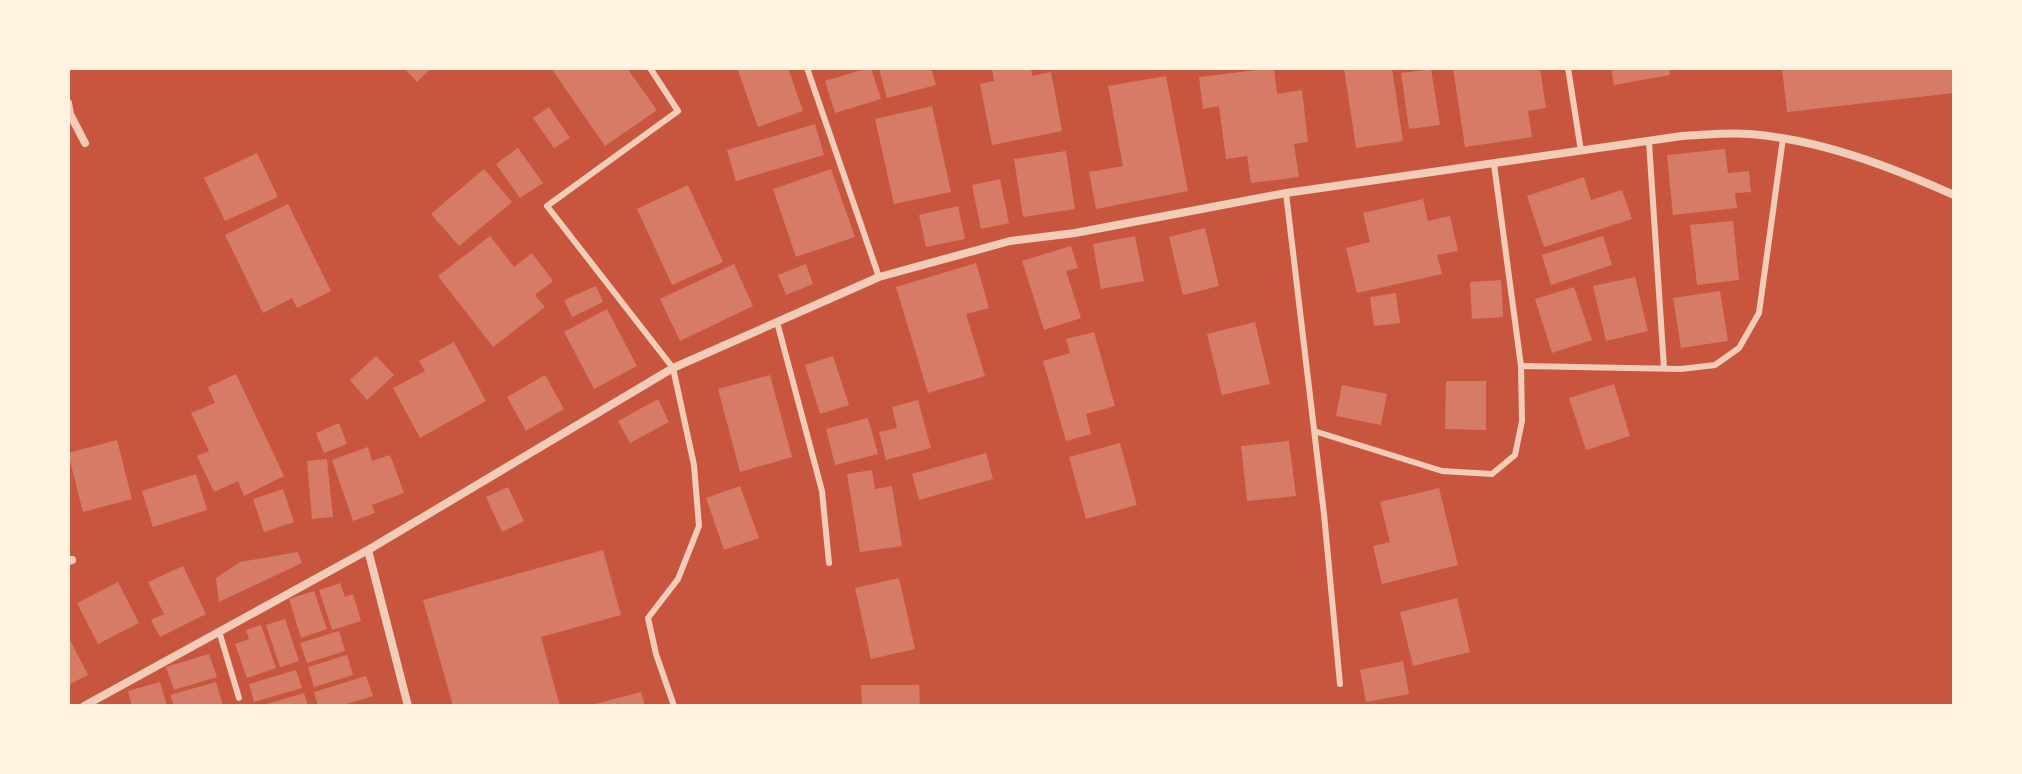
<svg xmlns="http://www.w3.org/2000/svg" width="2022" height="774" font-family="'Work Sans',sans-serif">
<rect width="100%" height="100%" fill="#c8553d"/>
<path fill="#d67c66" d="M 404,68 L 431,68 L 417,82 Z
M 551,68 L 627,68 L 657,110 L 605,146 Z
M 737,68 L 788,68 L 803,111 L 758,127 Z
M 868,68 L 871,68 L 881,99 L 835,113 L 825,81 Z
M 883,68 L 931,68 L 936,85 L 887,98 L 879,69 Z
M 992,68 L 1031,68 L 1032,76 L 1051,72 L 1062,131 L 992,145 L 980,84 L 994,81 Z
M 1274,68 L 1277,94 L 1302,90 L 1308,142 L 1294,144 L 1299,177 L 1251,183 L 1247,156 L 1226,159 L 1219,106 L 1203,109 L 1199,77 Z
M 1344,68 L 1392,68 L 1403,141 L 1356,148 Z
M 1453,68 L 1540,68 L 1546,108 L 1528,111 L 1532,137 L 1465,147 Z
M 1611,68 L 1669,68 L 1670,75 L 1614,85 Z
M 1782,68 L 1954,68 L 1954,93 L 1787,112 Z
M 1431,69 L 1440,125 L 1409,129 L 1401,73 Z
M 1166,76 L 1188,191 L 1096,209 L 1089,172 L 1123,166 L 1108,86 Z
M 932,106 L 951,192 L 894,204 L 875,119 Z
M 549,107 L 570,138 L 554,148 L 533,118 Z
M 815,124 L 824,155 L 736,181 L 727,150 Z
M 518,148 L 543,183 L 520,198 L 496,164 Z
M 1725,149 L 1728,173 L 1749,171 L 1751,192 L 1735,193 L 1737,208 L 1673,215 L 1667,155 Z
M 1066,151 L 1075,209 L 1023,217 L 1014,159 Z
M 257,153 L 278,197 L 225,221 L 204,178 Z
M 484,169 L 512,202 L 459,246 L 431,214 Z
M 831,169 L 855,237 L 796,257 L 773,189 Z
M 1584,177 L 1591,200 L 1622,190 L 1632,219 L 1544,247 L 1527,196 Z
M 1000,179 L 1009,223 L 981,229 L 972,185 Z
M 688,185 L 723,262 L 672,285 L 637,209 Z
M 1423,199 L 1428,221 L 1450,216 L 1458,251 L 1437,255 L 1442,274 L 1357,293 L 1346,248 L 1370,242 L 1363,213 Z
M 288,204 L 331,291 L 297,308 L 292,298 L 263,313 L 225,235 Z
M 958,206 L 965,239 L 926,247 L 919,215 Z
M 1733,221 L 1739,280 L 1697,285 L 1690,225 Z
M 1205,228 L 1219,286 L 1183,295 L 1169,237 Z
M 490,236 L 514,267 L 532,253 L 553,281 L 535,295 L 545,307 L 493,347 L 438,276 Z
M 1135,236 L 1144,281 L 1101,289 L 1093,244 Z
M 1603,236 L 1612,265 L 1551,285 L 1542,255 Z
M 1071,246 L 1078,268 L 1066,271 L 1081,318 L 1044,330 L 1022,261 Z
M 976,263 L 989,308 L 966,314 L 985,376 L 928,393 L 896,287 Z
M 734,264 L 753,306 L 680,341 L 660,299 Z
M 806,264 L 813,284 L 786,295 L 778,275 Z
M 1635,277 L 1648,331 L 1606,341 L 1593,286 Z
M 1501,280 L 1503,317 L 1472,319 L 1470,282 Z
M 596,286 L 603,302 L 572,317 L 564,300 Z
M 1574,287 L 1592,340 L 1552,353 L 1535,299 Z
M 1720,291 L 1728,341 L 1681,348 L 1673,298 Z
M 1396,293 L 1400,323 L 1374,326 L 1370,297 Z
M 607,309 L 637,366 L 594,389 L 564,332 Z
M 1255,322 L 1270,384 L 1222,395 L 1207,334 Z
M 1094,332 L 1115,406 L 1086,414 L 1091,434 L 1066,441 L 1043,361 L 1070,353 L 1066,339 Z
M 454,342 L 486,401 L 420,438 L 393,388 L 425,371 L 419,361 Z
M 376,356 L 394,375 L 367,400 L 350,380 Z
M 833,356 L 849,405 L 820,414 L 805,365 Z
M 236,374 L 284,476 L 244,496 L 238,481 L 214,492 L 197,456 L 209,451 L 191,413 L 215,403 L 208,387 Z
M 545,375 L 564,409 L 526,431 L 507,397 Z
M 770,375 L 792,457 L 740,472 L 718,389 Z
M 1446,381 L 1486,381 L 1486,430 L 1445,429 Z
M 1614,384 L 1630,436 L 1586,450 L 1569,398 Z
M 1342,385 L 1387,394 L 1381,425 L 1336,416 Z
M 658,399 L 669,422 L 630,443 L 618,421 Z
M 918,400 L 931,448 L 886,460 L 879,432 L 897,428 L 892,407 Z
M 868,418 L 878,454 L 835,465 L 826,429 Z
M 339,423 L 347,444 L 324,453 L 316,433 Z
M 117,440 L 132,499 L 83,512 L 68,453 Z
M 1289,441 L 1296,496 L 1247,501 L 1241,446 Z
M 1120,443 L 1137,505 L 1086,519 L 1069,457 Z
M 368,447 L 372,461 L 390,455 L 404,493 L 372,505 L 375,513 L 353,521 L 332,460 Z
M 986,453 L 993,479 L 919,500 L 912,474 Z
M 327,459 L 333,517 L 312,519 L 307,461 Z
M 872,470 L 875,489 L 892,486 L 902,546 L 860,552 L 847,474 Z
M 196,474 L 207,510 L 153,527 L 142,491 Z
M 740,486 L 759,538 L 724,550 L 706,498 Z
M 508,487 L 524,521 L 502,532 L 486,497 Z
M 1439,488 L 1458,565 L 1382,584 L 1373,546 L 1390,542 L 1380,502 Z
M 283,489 L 294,522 L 264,532 L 253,499 Z
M 603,550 L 621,615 L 541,637 L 560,706 L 453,706 L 423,600 Z
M 298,552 L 302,563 L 219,602 L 216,578 L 240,562 Z
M 183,566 L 206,614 L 160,637 L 151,620 L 164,614 L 148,582 Z
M 899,578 L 915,649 L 871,659 L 855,588 Z
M 118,582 L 139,623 L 98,644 L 77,603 Z
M 340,583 L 345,597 L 353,594 L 361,621 L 332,630 L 319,590 Z
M 314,591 L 327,629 L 301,638 L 289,599 Z
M 1457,598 L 1470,652 L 1413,666 L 1400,612 Z
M 285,619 L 299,661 L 280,667 L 266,625 Z
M 261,625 L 276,668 L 247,678 L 235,644 L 249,639 L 246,630 Z
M 339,631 L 345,651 L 307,663 L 300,643 Z
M 68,636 L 88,675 L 68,685 Z
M 209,654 L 217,677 L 174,690 L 166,667 Z
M 347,655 L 353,675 L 314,687 L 308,667 Z
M 1403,661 L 1409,694 L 1366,702 L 1360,670 Z
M 296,670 L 302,688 L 254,702 L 249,684 Z
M 366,676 L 373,696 L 340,706 L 318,706 L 314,692 Z
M 160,682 L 167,706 L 132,706 L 128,691 Z
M 216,682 L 223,706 L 174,706 L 170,695 Z
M 861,685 L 919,685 L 920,705 L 862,705 Z
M 641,692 L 645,706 L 591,706 L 591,705 Z
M 304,693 L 308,706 L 263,706 L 263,705 Z"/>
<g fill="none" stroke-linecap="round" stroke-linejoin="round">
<path stroke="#f1ccb7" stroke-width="6" d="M 650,68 L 678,111 L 547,206 L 673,368 L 694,465 L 699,526 L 678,579 L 648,618 L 656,654 L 674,706
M 807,68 L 879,277
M 1568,68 L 1581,151
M 1649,142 L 1664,368
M 1286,193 L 1324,514 L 1340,684
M 777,322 L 822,491 L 829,563
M 1521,366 L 1681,369 L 1715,365 L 1739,348 L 1759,313 L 1783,138
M 1314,431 L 1442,471 L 1492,474 L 1515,455 L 1522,421 L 1521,366 L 1494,164
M 219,631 L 239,698"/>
<path stroke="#f1ccb7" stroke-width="8" d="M 68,103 L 70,114 L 85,143
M 368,550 L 408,706
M 68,561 L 72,560
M 84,706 L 368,550 L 673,368 L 879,277 L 1010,241 L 1075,233 L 1286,193 L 1682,136 C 1704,135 1728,132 1750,134 C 1821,140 1889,166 1954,195"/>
</g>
<rect width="2022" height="774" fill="none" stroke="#fff3e0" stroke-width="140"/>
</svg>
